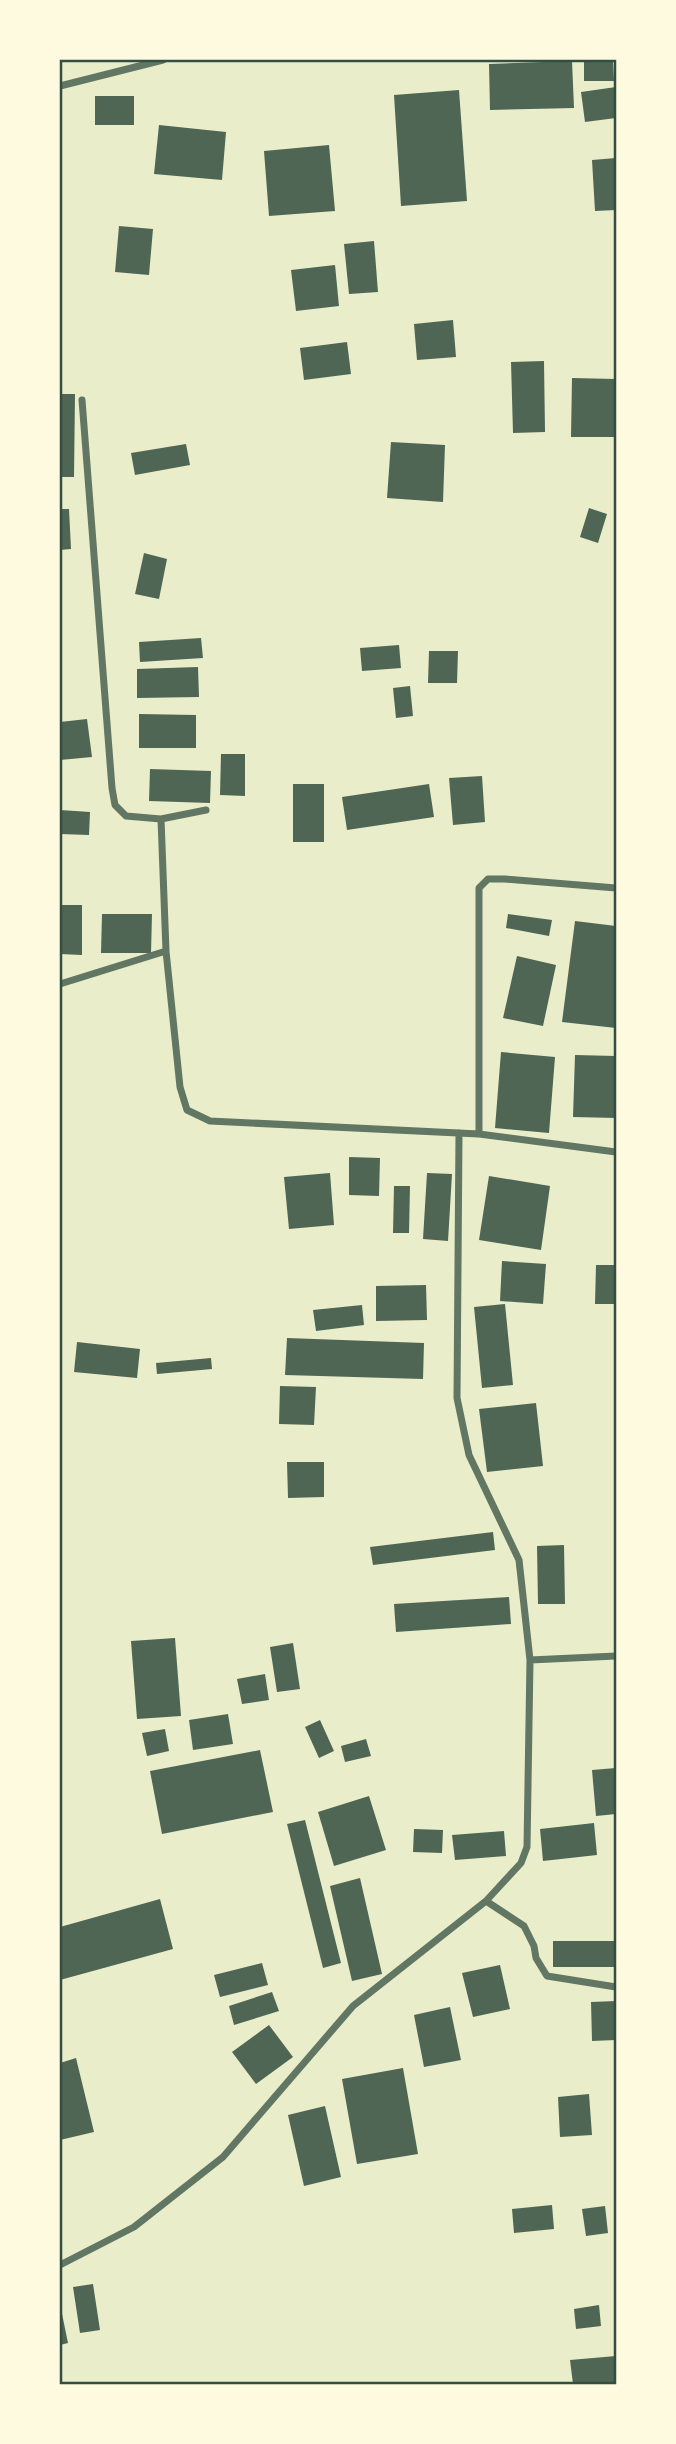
<svg xmlns="http://www.w3.org/2000/svg" width="676" height="2444" font-family="'Libre Baskerville',serif">
<rect width="100%" height="100%" fill="#e9edc9"/>
<path fill="#4f6655" d="M 584,60 L 613,60 L 614,81 L 584,81 Z
M 572,61 L 574,108 L 490,110 L 489,64 Z
M 616,87 L 616,118 L 585,122 L 581,92 Z
M 459,90 L 467,201 L 401,206 L 394,95 Z
M 95,96 L 134,96 L 134,125 L 95,125 Z
M 159,125 L 226,132 L 222,180 L 154,174 Z
M 329,145 L 335,211 L 269,216 L 264,151 Z
M 616,158 L 616,210 L 595,211 L 592,160 Z
M 119,226 L 153,229 L 149,275 L 115,272 Z
M 374,241 L 378,292 L 349,294 L 344,244 Z
M 335,265 L 339,306 L 296,311 L 291,270 Z
M 453,320 L 456,357 L 417,360 L 414,324 Z
M 347,342 L 351,374 L 304,380 L 300,348 Z
M 544,361 L 545,432 L 513,433 L 511,362 Z
M 572,378 L 616,379 L 616,437 L 571,437 Z
M 60,394 L 75,394 L 74,477 L 60,477 Z
M 391,442 L 445,445 L 443,502 L 387,498 Z
M 186,444 L 190,465 L 135,475 L 131,453 Z
M 589,508 L 607,514 L 598,543 L 580,537 Z
M 60,509 L 69,509 L 71,549 L 60,550 Z
M 144,553 L 167,559 L 159,599 L 135,594 Z
M 201,638 L 203,658 L 140,662 L 139,642 Z
M 399,645 L 401,668 L 362,671 L 360,648 Z
M 429,651 L 458,651 L 457,683 L 428,683 Z
M 198,667 L 199,697 L 137,698 L 137,669 Z
M 410,686 L 413,716 L 396,718 L 393,688 Z
M 139,714 L 196,715 L 196,748 L 139,748 Z
M 87,719 L 92,757 L 60,760 L 60,722 Z
M 221,754 L 245,754 L 245,796 L 220,795 Z
M 150,769 L 211,771 L 210,803 L 149,801 Z
M 482,776 L 485,822 L 453,825 L 449,778 Z
M 293,784 L 324,784 L 324,842 L 293,842 Z
M 429,784 L 434,817 L 347,830 L 342,797 Z
M 60,810 L 90,812 L 89,835 L 60,834 Z
M 60,905 L 82,905 L 82,955 L 60,954 Z
M 102,914 L 152,914 L 151,953 L 101,953 Z
M 508,914 L 552,920 L 549,936 L 506,928 Z
M 575,921 L 616,926 L 616,1028 L 562,1022 Z
M 517,956 L 556,965 L 543,1026 L 503,1018 Z
M 501,1052 L 555,1057 L 549,1133 L 495,1128 Z
M 575,1055 L 616,1056 L 616,1118 L 573,1117 Z
M 349,1157 L 380,1158 L 379,1196 L 349,1195 Z
M 330,1173 L 334,1225 L 289,1229 L 284,1177 Z
M 427,1173 L 452,1174 L 448,1241 L 423,1239 Z
M 489,1176 L 550,1186 L 541,1250 L 479,1240 Z
M 394,1186 L 410,1186 L 409,1233 L 393,1233 Z
M 502,1261 L 546,1264 L 543,1304 L 500,1301 Z
M 596,1265 L 616,1265 L 616,1304 L 595,1304 Z
M 426,1285 L 427,1320 L 376,1321 L 376,1286 Z
M 505,1304 L 513,1385 L 482,1388 L 474,1307 Z
M 362,1305 L 364,1325 L 316,1331 L 313,1310 Z
M 287,1338 L 424,1343 L 423,1379 L 285,1375 Z
M 77,1342 L 140,1349 L 137,1378 L 74,1372 Z
M 211,1358 L 212,1369 L 157,1374 L 156,1363 Z
M 280,1386 L 316,1387 L 314,1425 L 279,1424 Z
M 536,1403 L 543,1466 L 487,1472 L 479,1409 Z
M 287,1462 L 324,1462 L 324,1497 L 288,1498 Z
M 493,1532 L 495,1550 L 373,1565 L 370,1547 Z
M 564,1545 L 565,1604 L 538,1604 L 537,1546 Z
M 509,1597 L 511,1624 L 396,1632 L 394,1604 Z
M 175,1638 L 181,1716 L 137,1719 L 131,1641 Z
M 293,1643 L 300,1689 L 277,1692 L 270,1647 Z
M 265,1674 L 269,1700 L 242,1704 L 237,1679 Z
M 228,1714 L 233,1744 L 193,1750 L 189,1720 Z
M 320,1720 L 334,1751 L 319,1758 L 305,1727 Z
M 165,1729 L 169,1751 L 147,1756 L 142,1733 Z
M 366,1739 L 371,1756 L 345,1762 L 341,1746 Z
M 260,1750 L 273,1812 L 162,1834 L 150,1771 Z
M 616,1768 L 616,1814 L 596,1816 L 592,1770 Z
M 369,1796 L 386,1850 L 334,1866 L 318,1812 Z
M 305,1820 L 341,1963 L 323,1968 L 287,1824 Z
M 594,1823 L 597,1855 L 543,1861 L 540,1829 Z
M 414,1829 L 443,1830 L 442,1853 L 413,1852 Z
M 504,1831 L 506,1856 L 455,1860 L 452,1835 Z
M 360,1878 L 382,1974 L 352,1981 L 330,1886 Z
M 160,1899 L 173,1949 L 60,1980 L 60,1927 Z
M 553,1941 L 616,1941 L 616,1967 L 553,1967 Z
M 262,1963 L 268,1985 L 220,1997 L 214,1975 Z
M 500,1965 L 510,2009 L 473,2017 L 462,1973 Z
M 272,1992 L 279,2011 L 234,2025 L 229,2006 Z
M 616,2001 L 616,2040 L 592,2041 L 591,2002 Z
M 450,2007 L 461,2060 L 424,2067 L 414,2015 Z
M 269,2025 L 293,2057 L 256,2084 L 232,2052 Z
M 76,2058 L 94,2132 L 60,2140 L 60,2063 Z
M 403,2068 L 418,2154 L 357,2164 L 342,2079 Z
M 589,2094 L 592,2135 L 560,2137 L 558,2097 Z
M 325,2106 L 341,2177 L 304,2186 L 288,2115 Z
M 552,2205 L 554,2229 L 514,2233 L 512,2209 Z
M 605,2206 L 608,2233 L 586,2236 L 582,2209 Z
M 93,2284 L 100,2330 L 80,2333 L 73,2287 Z
M 60,2304 L 68,2343 L 60,2345 Z
M 599,2305 L 601,2326 L 576,2329 L 574,2309 Z
M 616,2356 L 616,2384 L 573,2384 L 570,2360 Z"/>
<g fill="none" stroke-linecap="round" stroke-linejoin="round">
<path stroke="#617663" stroke-width="7" d="M 60,86 L 163,60
M 82,400 L 112,788 L 115,805 L 126,816 L 161,819 L 206,810
M 161,819 L 166,951 L 180,1087 L 187,1110 L 210,1121 L 479,1134 L 616,1152
M 60,984 L 166,951
M 479,1134 L 479,888 L 488,879 L 505,879 L 616,888
M 530,1660 L 616,1656
M 486,1901 L 524,1926 L 534,1946 L 536,1958 L 547,1976 L 616,1987
M 60,2265 L 134,2227 L 223,2157 L 353,2006 L 486,1901 L 521,1863 L 527,1847 L 530,1660 L 519,1560 L 469,1455 L 457,1398 L 459,1133"/>
</g>
<rect width="676" height="2444" fill="none" stroke="#fefae0" stroke-width="122"/>
<rect x="61" y="61" width="554" height="2322" fill="none" stroke="#344e41" stroke-width="2.5"/>
</svg>
